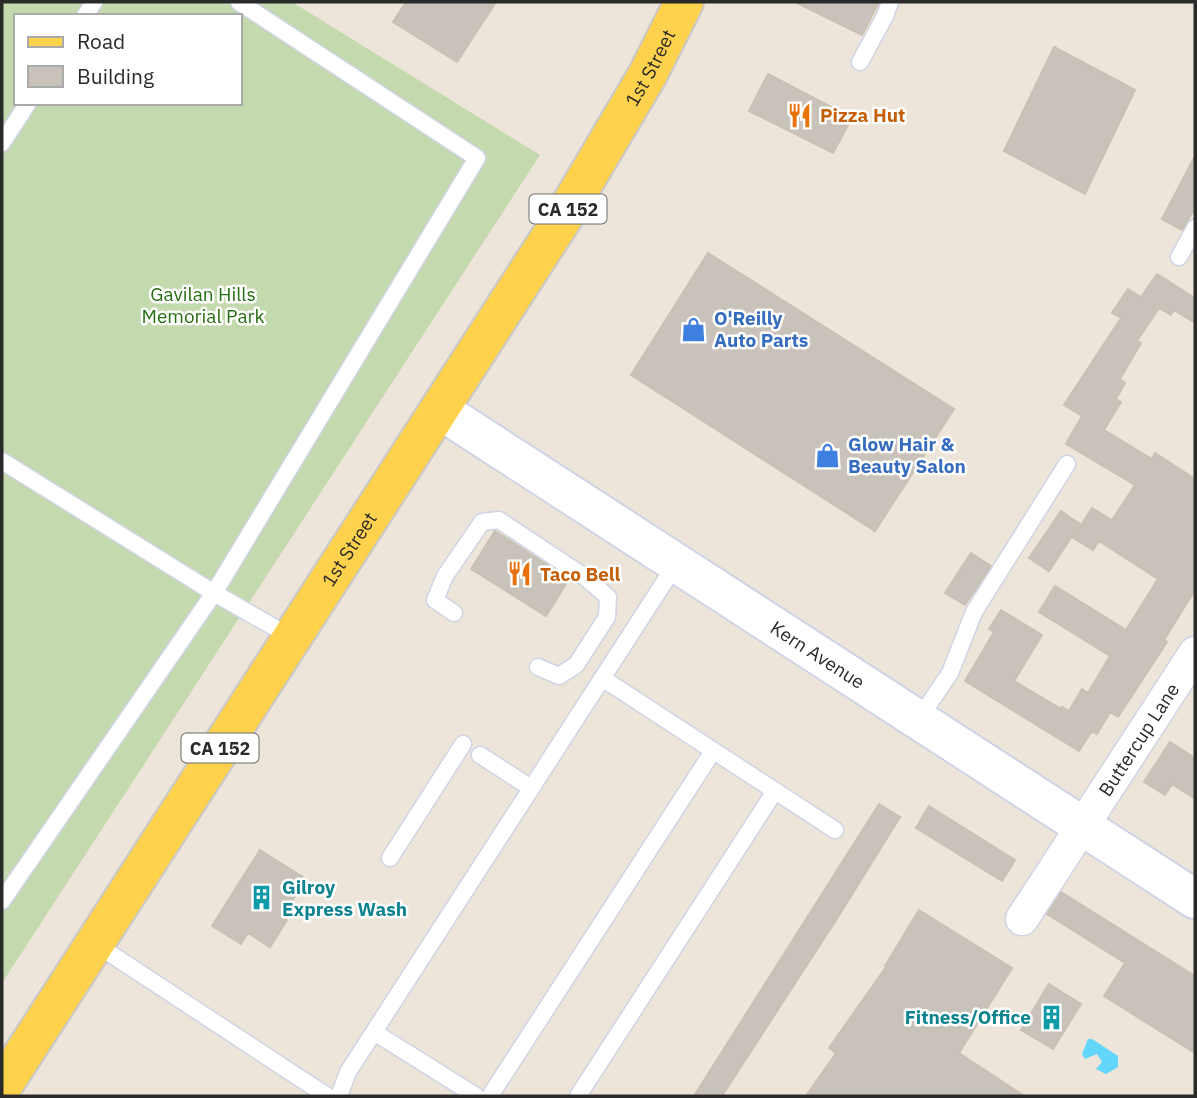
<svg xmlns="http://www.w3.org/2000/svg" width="1197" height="1098" font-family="'IBM Plex Sans',sans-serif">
<rect width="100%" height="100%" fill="#eee5da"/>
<path fill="#c5d9af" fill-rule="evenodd" d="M 2,2 L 292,2 L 540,155 L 2,983 ZM 16,16 L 240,16 L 240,103 L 16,103 Z"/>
<path fill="#62d6fb" d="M 1088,1039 L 1092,1039 L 1118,1056 L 1118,1067 L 1106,1074 L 1096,1069 L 1102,1062 L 1097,1054 L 1085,1059 L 1082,1054 Z"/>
<path fill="#c9c2ba" stroke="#c9c1b4" stroke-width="2" d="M 406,2 L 496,2 L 457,62 L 393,22 Z
M 795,2 L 879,2 L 862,35 Z
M 1054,47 L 1135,90 L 1085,194 L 1004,151 Z
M 768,74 L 852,118 L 833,153 L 749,111 Z
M 1195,156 L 1195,208 L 1182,230 L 1162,219 Z
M 708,253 L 954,409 L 875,531 L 631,375 Z
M 1157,274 L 1195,298 L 1195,323 L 1174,310 L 1171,315 L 1159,308 L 1137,341 L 1141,343 L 1120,379 L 1125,383 L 1116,399 L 1121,402 L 1104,430 L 1152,459 L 1155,453 L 1195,479 L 1195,590 L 1164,640 L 1167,642 L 1118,717 L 1110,712 L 1097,734 L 1092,731 L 1079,751 L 965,681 L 994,632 L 989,629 L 1001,610 L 1042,635 L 1014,681 L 1061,709 L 1062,707 L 1069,711 L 1082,689 L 1088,693 L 1110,656 L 1039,612 L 1055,586 L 1126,630 L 1158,579 L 1099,541 L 1093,550 L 1073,538 L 1092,508 L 1112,520 L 1135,485 L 1066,444 L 1082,416 L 1064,405 L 1121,318 L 1112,313 L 1128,289 L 1141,297 Z
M 1061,511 L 1080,524 L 1049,571 L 1029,558 Z
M 495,531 L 569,579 L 546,616 L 471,569 Z
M 971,553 L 991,566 L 965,605 L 945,593 Z
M 1170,742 L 1195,758 L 1195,799 L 1172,784 L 1165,795 L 1144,782 Z
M 879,804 L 900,817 L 838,917 L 722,1096 L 694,1096 Z
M 929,806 L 1015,860 L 1002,881 L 916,828 Z
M 260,850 L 306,879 L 282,917 L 287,920 L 270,947 L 248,933 L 241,944 L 212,926 Z
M 1061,892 L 1195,976 L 1195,1053 L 1104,996 L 1125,963 L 1047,914 Z
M 919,910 L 1012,968 L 959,1053 L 1024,1096 L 806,1096 L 836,1053 L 829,1048 L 886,967 L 885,966 Z
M 1049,984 L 1081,1004 L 1053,1049 L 1021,1030 Z"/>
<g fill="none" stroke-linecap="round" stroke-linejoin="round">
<defs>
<path id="lane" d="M 85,16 L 94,2
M 860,62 L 885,16 L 890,2
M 2,143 L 28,103
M 1179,257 L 1195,228
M 2,461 L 214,593 L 291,637
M 454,613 L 435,600 L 445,576 L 482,522 L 499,520 L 586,578 L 608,597 L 607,617 L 576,665 L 559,676 L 538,667
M 602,678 L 835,830
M 918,720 L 950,673 L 974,612 L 1067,464
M 480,755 L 531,788
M 390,858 L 463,744
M 2,901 L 214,593 L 477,158 L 239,2
M 94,943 L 327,1096
M 374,1032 L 476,1096
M 339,1096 L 348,1072 L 676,564
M 490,1096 L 713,751
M 578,1096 L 775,791"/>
<g id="street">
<path id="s1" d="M 1022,919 L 1195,653"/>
</g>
<g id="secondary">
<path id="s2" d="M 440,410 L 1195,899"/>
</g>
<g id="primary">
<path id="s3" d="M 2,1087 L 564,216 L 648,74 L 684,2"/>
</g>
</defs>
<use href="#lane" stroke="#cfd4e5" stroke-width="19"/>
<use href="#street" stroke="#cfd4e5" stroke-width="35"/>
<use href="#secondary" stroke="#cfd4e5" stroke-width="42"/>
<use href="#primary" stroke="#c8c8c8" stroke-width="42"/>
<use href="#lane" stroke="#fff" stroke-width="16"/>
<use href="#street" stroke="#fff" stroke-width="32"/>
<use href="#secondary" stroke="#fff" stroke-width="38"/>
<use href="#primary" stroke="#ffd24e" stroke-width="38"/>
</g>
<defs>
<symbol id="restaurant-bare" viewBox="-9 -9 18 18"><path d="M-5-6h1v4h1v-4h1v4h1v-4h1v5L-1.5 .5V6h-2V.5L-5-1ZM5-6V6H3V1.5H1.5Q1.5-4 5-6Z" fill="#e8710a" stroke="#fff" stroke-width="2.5" paint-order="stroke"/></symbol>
<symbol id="shop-bare" viewBox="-9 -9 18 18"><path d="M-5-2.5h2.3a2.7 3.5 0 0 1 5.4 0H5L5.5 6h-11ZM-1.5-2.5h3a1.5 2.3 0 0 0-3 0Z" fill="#3f7fe0" stroke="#fff" stroke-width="2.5" paint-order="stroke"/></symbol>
<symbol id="building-bare" viewBox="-9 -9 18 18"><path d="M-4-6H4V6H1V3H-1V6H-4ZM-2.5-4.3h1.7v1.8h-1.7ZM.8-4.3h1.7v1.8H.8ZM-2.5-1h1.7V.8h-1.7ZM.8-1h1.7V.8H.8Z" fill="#0f9aa8" stroke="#fff" stroke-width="2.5" paint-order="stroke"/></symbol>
</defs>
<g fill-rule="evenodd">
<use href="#restaurant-bare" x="782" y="98" width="35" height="35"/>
<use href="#shop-bare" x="676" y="312" width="35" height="35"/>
<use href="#shop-bare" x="810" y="438" width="35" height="35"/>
<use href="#restaurant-bare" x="502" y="556" width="35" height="35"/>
<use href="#building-bare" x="244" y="880" width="35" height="35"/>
<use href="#building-bare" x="1034" y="1000" width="35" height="35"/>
</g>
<g text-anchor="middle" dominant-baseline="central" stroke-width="5" stroke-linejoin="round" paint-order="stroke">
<g fill="#fff" stroke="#6a6a6a" stroke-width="2">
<rect x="529.5" y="194.5" width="77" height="29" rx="5"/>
<rect x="181.5" y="733.5" width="77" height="29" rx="5"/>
</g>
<g font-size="18" font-weight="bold" fill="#2a2a2a">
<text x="568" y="209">CA 152</text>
<text x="220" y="748">CA 152</text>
</g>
<g font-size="19" fill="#2a2a2a" stroke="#fff">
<text stroke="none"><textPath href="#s3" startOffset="1208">1st Street</textPath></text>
<text stroke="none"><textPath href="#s3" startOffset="640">1st Street</textPath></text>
<text stroke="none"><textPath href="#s2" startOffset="450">Kern Avenue</textPath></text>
<text stroke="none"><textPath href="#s1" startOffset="214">Buttercup Lane</textPath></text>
</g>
<g font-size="19" font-weight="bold" fill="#c56008" stroke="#fff" text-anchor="start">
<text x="820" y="115">Pizza Hut</text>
<text x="540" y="574">Taco Bell</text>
</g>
<g font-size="19" fill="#276f12" stroke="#fff">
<text x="203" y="294">Gavilan Hills<tspan x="203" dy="22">Memorial Park</tspan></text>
</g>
<g font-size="19" font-weight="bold" fill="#366cbe" stroke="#fff" text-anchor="start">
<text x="714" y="318">O'Reilly<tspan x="714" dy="22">Auto Parts</tspan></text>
<text x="848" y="444">Glow Hair &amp;<tspan x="848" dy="22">Beauty Salon</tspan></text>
</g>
<g font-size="19" font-weight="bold" fill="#0d838f" stroke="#fff" text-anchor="start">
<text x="282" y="887">Gilroy<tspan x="282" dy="22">Express Wash</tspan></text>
<text x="1031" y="1017" text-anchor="end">Fitness/Office</text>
</g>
</g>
<rect width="1197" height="1098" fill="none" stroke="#2a2a2a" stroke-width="7"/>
<rect x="14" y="14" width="228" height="91" fill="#ffffff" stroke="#aaaaaa" stroke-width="2"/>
<rect x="28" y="37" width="35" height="10" fill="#ffd24e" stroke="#aaaaaa" stroke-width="2"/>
<text x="77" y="49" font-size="21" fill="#2a2a2a">Road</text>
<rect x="28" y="66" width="35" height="21" fill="#c9c2ba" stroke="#aaaaaa" stroke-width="2"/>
<text x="77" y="84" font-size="21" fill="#2a2a2a">Building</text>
</svg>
